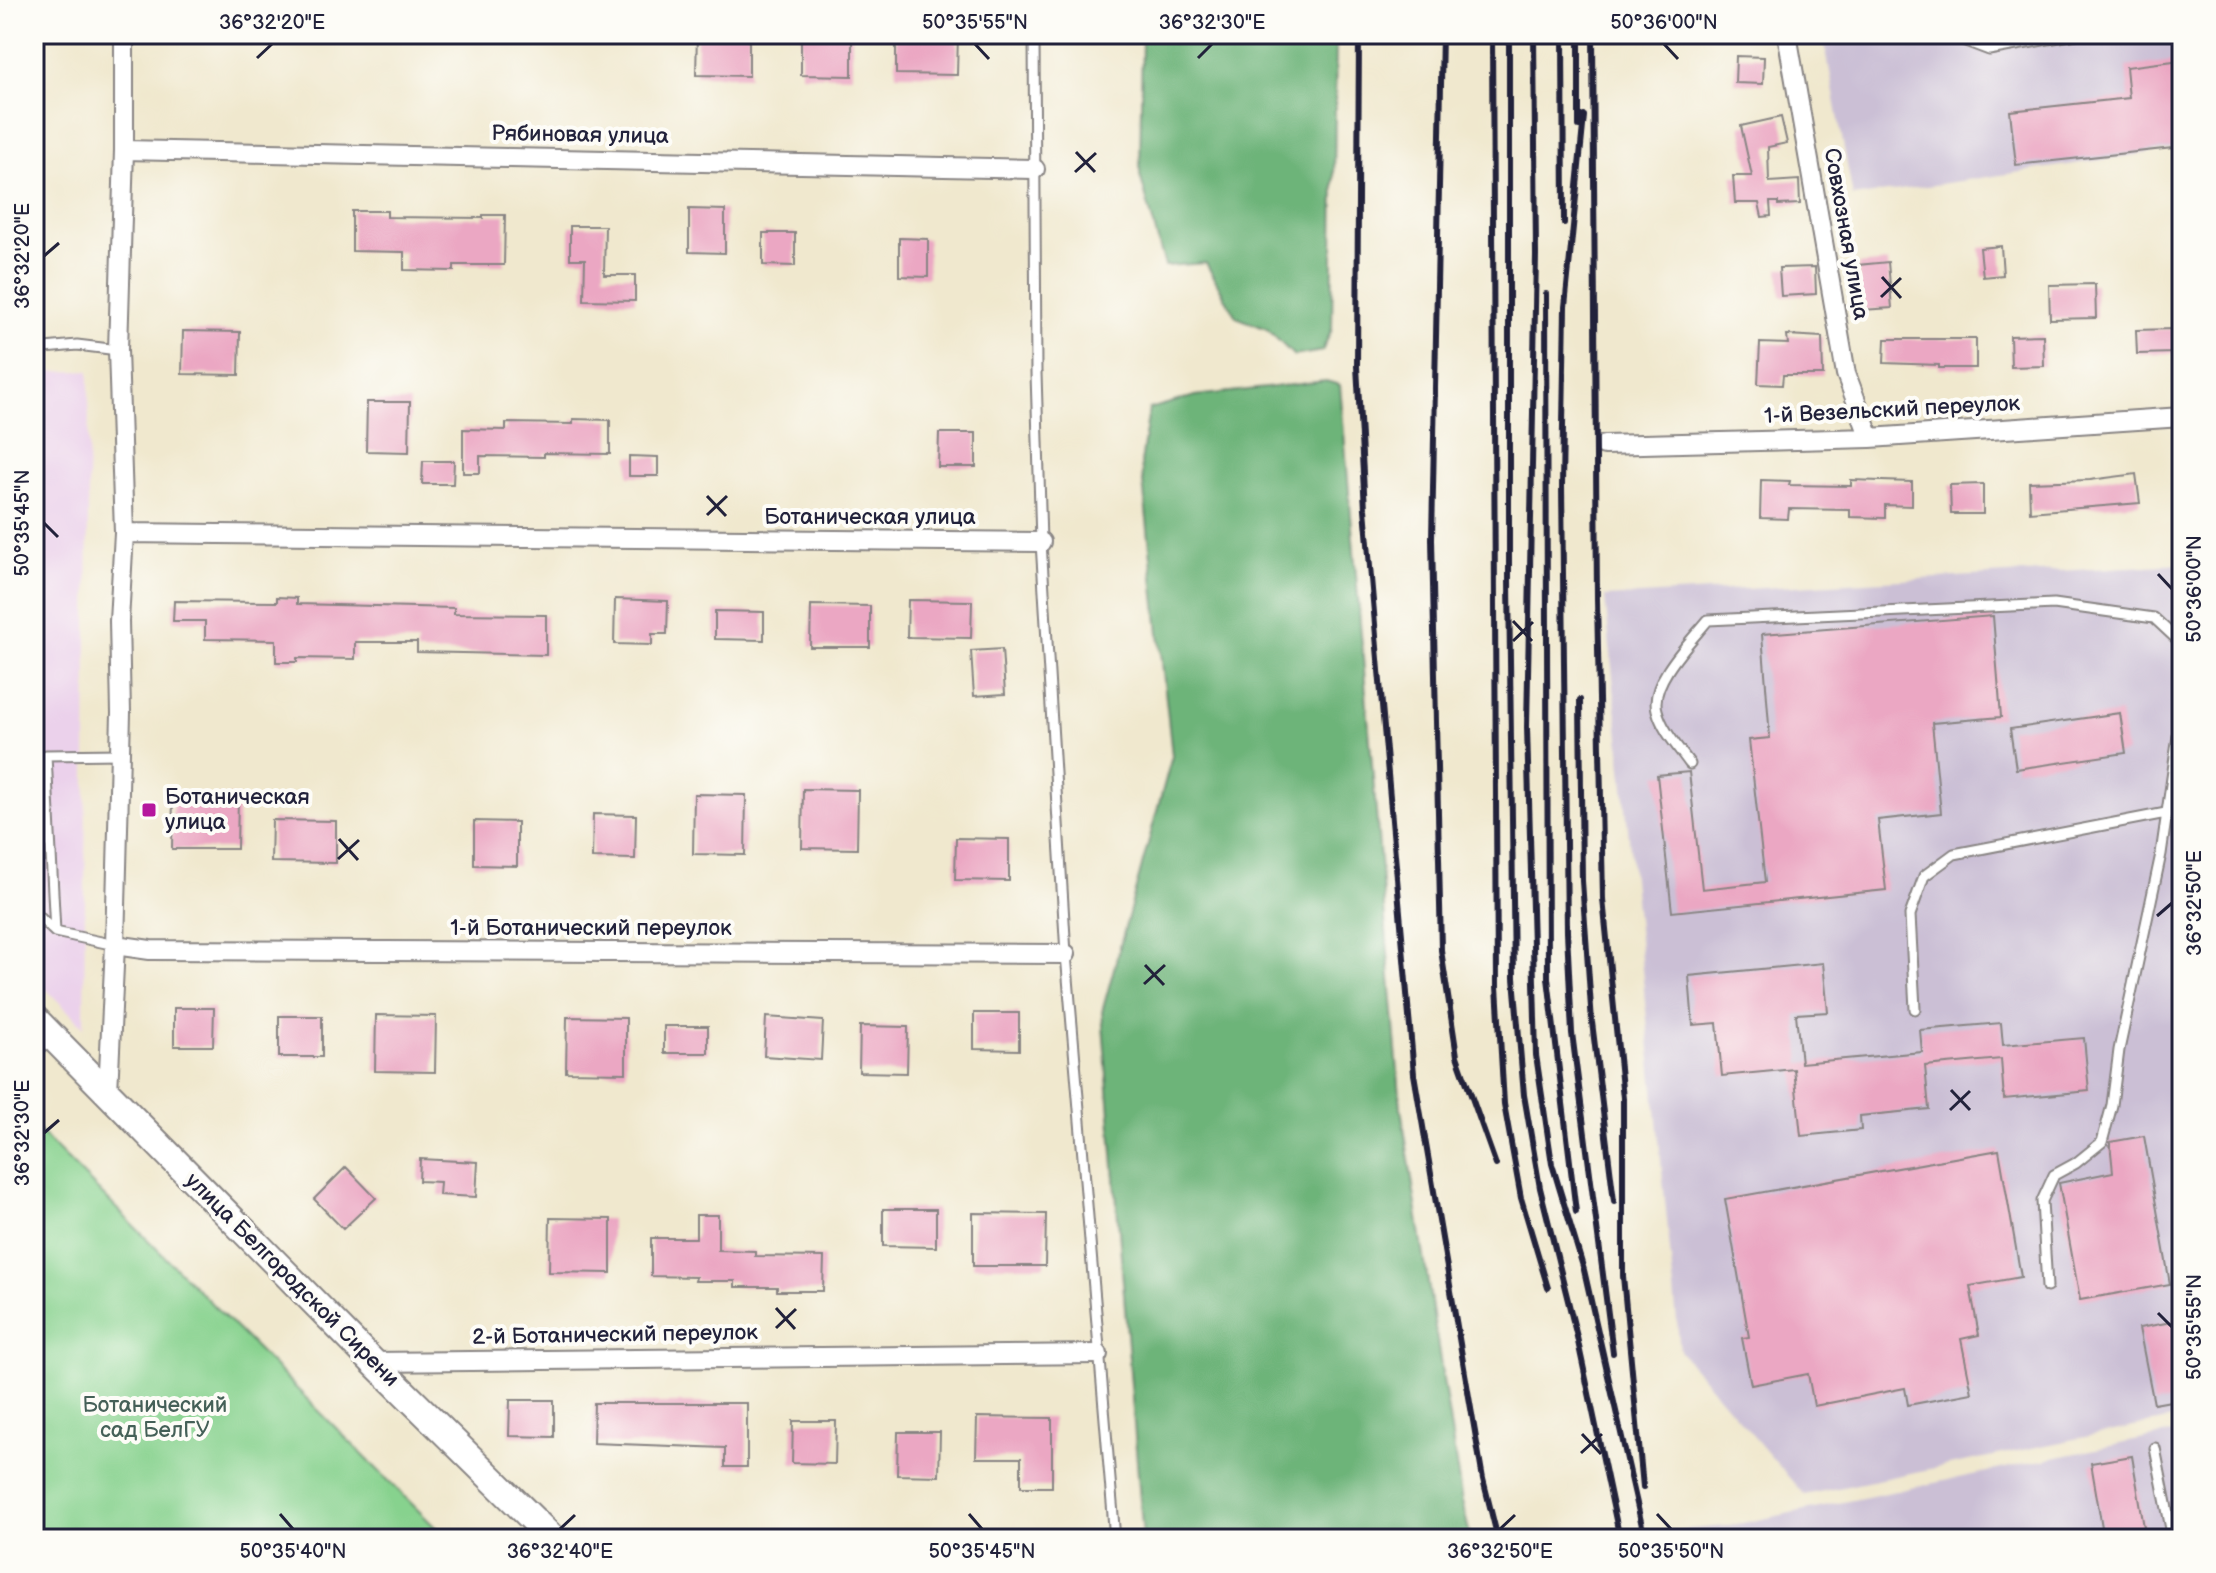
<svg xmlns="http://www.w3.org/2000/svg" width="2216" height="1573" font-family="'Balsamiq Sans',sans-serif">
<rect width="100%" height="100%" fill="#fdfcf7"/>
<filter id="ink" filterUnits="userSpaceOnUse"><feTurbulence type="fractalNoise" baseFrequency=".0125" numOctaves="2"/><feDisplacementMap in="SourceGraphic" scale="16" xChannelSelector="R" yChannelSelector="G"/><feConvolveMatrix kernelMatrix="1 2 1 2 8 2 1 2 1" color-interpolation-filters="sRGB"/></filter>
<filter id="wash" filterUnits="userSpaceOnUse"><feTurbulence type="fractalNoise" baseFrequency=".006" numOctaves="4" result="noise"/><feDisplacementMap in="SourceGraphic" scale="32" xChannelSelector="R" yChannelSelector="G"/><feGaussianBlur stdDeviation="1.8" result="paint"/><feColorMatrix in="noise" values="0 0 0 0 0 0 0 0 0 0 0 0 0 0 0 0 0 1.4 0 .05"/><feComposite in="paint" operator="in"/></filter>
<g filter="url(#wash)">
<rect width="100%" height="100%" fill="#f0e8ce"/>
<path fill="#ebd1eb" d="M 89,371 L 84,1027 L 34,977 L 34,372 Z"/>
<path fill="#cbbfd5" d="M 1823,34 L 2182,34 L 2182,148 L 1853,197 Z
M 2182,564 L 2182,1417 L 1804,1495 L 1680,1351 L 1605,597 Z
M 2182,1431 L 2182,1539 L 1668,1539 L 1666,1531 L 1729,1526 Z"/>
<path fill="#87d28e" stroke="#547a64" stroke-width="2" d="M 34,1126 L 447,1539 L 34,1539 Z"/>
<path fill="#6db479" stroke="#486b5a" stroke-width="2" d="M 1142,34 L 1336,34 L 1332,329 L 1322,351 L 1294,356 L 1267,329 L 1236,317 L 1206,263 L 1165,266 L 1140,175 Z
M 1326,381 L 1340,385 L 1401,1108 L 1462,1502 L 1471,1539 L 1143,1539 L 1102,1012 L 1172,756 L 1141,463 L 1149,409 L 1195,396 Z"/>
<g id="blocks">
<path fill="#eba7c3" d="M 697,34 L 749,34 L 749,76 L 696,75 Z
M 801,34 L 852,34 L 852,76 L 801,75 Z
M 896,34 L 958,34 L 957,75 L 896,74 Z
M 1736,56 L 1764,57 L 1763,84 L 1735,83 Z
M 2182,60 L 2182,147 L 2016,165 L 2010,111 L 2129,98 L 2126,67 Z
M 1781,117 L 1787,143 L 1768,147 L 1769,182 L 1799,180 L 1800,204 L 1778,205 L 1778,202 L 1770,202 L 1771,216 L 1762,217 L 1759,203 L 1735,203 L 1733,176 L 1752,176 L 1741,126 Z
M 689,209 L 725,210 L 725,253 L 689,252 Z
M 352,211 L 387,211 L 387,217 L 483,218 L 483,215 L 505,215 L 504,265 L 454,265 L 454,271 L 404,270 L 404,252 L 352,251 Z
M 570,226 L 605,226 L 604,275 L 635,275 L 635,301 L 584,300 L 585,259 L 570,259 Z
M 763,233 L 795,233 L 795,266 L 763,265 Z
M 899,238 L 928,239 L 928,277 L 899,276 Z
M 2001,246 L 2003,275 L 1983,277 L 1980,248 Z
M 1888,262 L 1892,308 L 1862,310 L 1858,265 Z
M 1815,267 L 1816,294 L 1781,296 L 1779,268 Z
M 2095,284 L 2096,318 L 2050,319 L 2049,285 Z
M 2174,329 L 2175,353 L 2137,354 L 2136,330 Z
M 183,331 L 240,332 L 239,375 L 182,374 Z
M 1787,335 L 1822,337 L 1823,375 L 1783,375 L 1782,385 L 1758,384 L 1760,343 L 1788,344 Z
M 2043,335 L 2044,366 L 2011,367 L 2010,336 Z
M 1885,339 L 1976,339 L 1976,368 L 1939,368 L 1939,365 L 1884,363 Z
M 367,402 L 410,402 L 409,452 L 366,451 Z
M 573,419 L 610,420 L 610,454 L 544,453 L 544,457 L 480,456 L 480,473 L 463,473 L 463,429 L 506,430 L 506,423 L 573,424 Z
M 939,433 L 976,433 L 976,467 L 938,467 Z
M 629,456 L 658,457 L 658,476 L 629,476 Z
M 423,461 L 454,461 L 453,484 L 422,484 Z
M 2136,474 L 2140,503 L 2030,512 L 2029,482 L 2090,480 Z
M 1761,480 L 1790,481 L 1789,485 L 1851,486 L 1851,480 L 1912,482 L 1912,506 L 1885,505 L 1885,518 L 1850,517 L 1850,510 L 1789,509 L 1788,519 L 1760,518 Z
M 1983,484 L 1983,514 L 1951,514 L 1950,485 Z
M 277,597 L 297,598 L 297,604 L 454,608 L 454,614 L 546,615 L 546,655 L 417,652 L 417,642 L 355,642 L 355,659 L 297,658 L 297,662 L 276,662 L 276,640 L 205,639 L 205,621 L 173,621 L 174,601 L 277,602 Z
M 615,599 L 668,601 L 667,634 L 652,634 L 652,645 L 614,644 Z
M 908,600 L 972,601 L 971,638 L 907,637 Z
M 811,605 L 870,606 L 870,647 L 810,647 Z
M 715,611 L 764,612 L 764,640 L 715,639 Z
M 1993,616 L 2001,717 L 1932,723 L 1941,813 L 1878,820 L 1886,890 L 1672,912 L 1657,775 L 1689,772 L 1702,889 L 1765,882 L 1749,740 L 1770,738 L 1762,634 Z
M 1002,649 L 1005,694 L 974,696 L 971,651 Z
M 2120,713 L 2126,753 L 2016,769 L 2010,729 Z
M 803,789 L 858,790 L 857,849 L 802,848 Z
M 694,794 L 746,795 L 745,855 L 693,854 Z
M 173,796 L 238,796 L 237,849 L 172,849 Z
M 593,814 L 636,815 L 635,859 L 592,858 Z
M 272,820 L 336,821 L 336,863 L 271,862 Z
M 474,821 L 517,822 L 517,866 L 474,865 Z
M 956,838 L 1009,839 L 1009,881 L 955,880 Z
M 1823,963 L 1828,1012 L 1796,1014 L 1801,1063 L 1922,1052 L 1920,1030 L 2001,1023 L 2003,1045 L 2084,1038 L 2089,1091 L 2004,1099 L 2001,1059 L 1925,1066 L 1929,1109 L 1860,1116 L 1861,1130 L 1801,1136 L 1794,1069 L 1722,1076 L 1717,1023 L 1693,1025 L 1689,976 Z
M 174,1008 L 214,1008 L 213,1046 L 174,1046 Z
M 974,1013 L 1019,1013 L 1019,1050 L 974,1049 Z
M 376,1015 L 436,1016 L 435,1072 L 375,1071 Z
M 279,1016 L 322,1016 L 322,1057 L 279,1057 Z
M 567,1017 L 626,1018 L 626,1073 L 566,1072 Z
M 766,1017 L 823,1021 L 821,1060 L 764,1056 Z
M 664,1026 L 708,1026 L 708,1053 L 664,1053 Z
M 860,1026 L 908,1027 L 907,1073 L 859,1072 Z
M 2144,1136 L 2170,1284 L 2080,1300 L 2059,1183 L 2113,1172 L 2110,1142 Z
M 1999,1150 L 2021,1277 L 1970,1286 L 1979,1335 L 1961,1339 L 1972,1393 L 1908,1405 L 1905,1388 L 1814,1406 L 1808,1374 L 1751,1385 L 1742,1338 L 1749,1337 L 1725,1199 Z
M 420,1159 L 478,1162 L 476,1197 L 439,1195 L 440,1182 L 419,1181 Z
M 346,1167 L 376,1198 L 343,1229 L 314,1199 Z
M 883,1209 L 936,1209 L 936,1247 L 883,1246 Z
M 973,1213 L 1046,1214 L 1045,1266 L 973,1266 Z
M 696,1215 L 718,1215 L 718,1250 L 755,1251 L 755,1256 L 824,1257 L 823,1291 L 777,1291 L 777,1287 L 735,1287 L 735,1281 L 695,1281 L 696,1277 L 651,1276 L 651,1238 L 696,1238 Z
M 550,1218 L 611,1219 L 611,1273 L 549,1272 Z
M 2177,1321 L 2182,1345 L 2182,1399 L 2154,1404 L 2139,1328 Z
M 510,1400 L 554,1400 L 554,1437 L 509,1436 Z
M 594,1403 L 747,1403 L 747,1467 L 725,1467 L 725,1448 L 593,1443 Z
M 977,1417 L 1052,1418 L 1052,1487 L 1021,1487 L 1021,1458 L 976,1458 Z
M 793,1421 L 836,1421 L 835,1464 L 792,1463 Z
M 898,1432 L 940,1432 L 939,1476 L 897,1475 Z
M 2132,1456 L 2146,1539 L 2104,1539 L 2091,1463 Z"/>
</g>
</g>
<g filter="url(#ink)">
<use href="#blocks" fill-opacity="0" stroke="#898584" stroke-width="2"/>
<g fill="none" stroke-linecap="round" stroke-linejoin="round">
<defs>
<path id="service" d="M 1034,34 L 1036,373 L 1041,542 L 1066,954 L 1115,1539
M 1947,34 L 1989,50 L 2076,34
M 34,349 L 77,345 L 118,350
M 1690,764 C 1678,747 1662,730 1657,710 C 1649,682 1692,640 1708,620 L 2054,604 L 2154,618 L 2182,644
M 34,912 L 55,932 L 115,945
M 55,932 L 46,755 L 120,754
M 1915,1009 L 1910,915 L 1924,876 L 1954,854 L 2166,813
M 2047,1287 L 2042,1201 L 2054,1175 L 2076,1163 L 2102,1142 L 2112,1105 L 2119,1050 L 2161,854 L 2182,708
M 2155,1448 L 2173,1539"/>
<path id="minor" d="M 1787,34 L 1846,374 L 1870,438
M 124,150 L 1035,169
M 1604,445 L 1870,438 L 2182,417
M 124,533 L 1041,542
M 115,945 L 150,950 L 1066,954
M 108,1092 L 115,945 L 121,713 L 119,621 L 124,533 L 118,350 L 124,150 L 124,34
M 373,1362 L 1098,1354"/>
<path id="secondary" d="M 34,1018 L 373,1362 L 553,1539"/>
</defs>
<use href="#service" stroke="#898584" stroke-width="13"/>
<use href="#minor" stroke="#898584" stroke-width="22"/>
<use href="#secondary" stroke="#898584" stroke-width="30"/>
<use href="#service" stroke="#fff" stroke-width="9"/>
<use href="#minor" stroke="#fff" stroke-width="18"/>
<use href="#secondary" stroke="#fff" stroke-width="26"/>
<path stroke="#22223b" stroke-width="6" d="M 1359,34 L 1357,366 L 1365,509 L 1414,1074 L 1483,1479 L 1498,1539
M 1442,34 L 1432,539 L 1441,950 L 1457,1056 L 1496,1165
M 1492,34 L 1497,986 L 1504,1104 L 1521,1198 L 1548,1288
M 1509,34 L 1509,581 L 1514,978 L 1524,1095 L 1540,1188 L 1577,1337 L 1620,1539
M 1534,34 L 1536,255 L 1527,727 L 1536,1055 L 1552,1164 L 1584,1270 L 1645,1539
M 1563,34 L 1564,223
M 1579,34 L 1579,126
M 1593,34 L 1597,599 L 1603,899 L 1623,1098 L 1623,1276 L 1643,1487
M 1584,116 L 1565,307 L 1562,485 L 1567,932 L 1572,1033 L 1613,1353
M 1546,294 L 1548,978 L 1576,1212
M 1580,700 L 1582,881 L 1592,1022 L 1614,1201"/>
</g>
</g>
<path fill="none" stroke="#22223b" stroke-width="3" d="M 975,44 L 989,59M 1664,44 L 1678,59M 257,58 L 272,44M 1198,58 L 1212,44M 1076,152 L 1095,172M 1075,172 L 1096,153M 44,256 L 59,243M 1882,277 L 1901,298M 1881,297 L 1901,278M 707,496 L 726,516M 707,515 L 727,496M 44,523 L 58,537M 2158,574 L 2172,589M 1513,621 L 1532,641M 1513,641 L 1533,622M 339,839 L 358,860M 338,859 L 359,840M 2157,916 L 2172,903M 1145,965 L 1164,985M 1144,984 L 1165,965M 1951,1090 L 1970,1110M 1950,1110 L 1970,1091M 44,1133 L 59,1120M 776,1308 L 795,1329M 2158,1313 L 2172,1327M 776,1328 L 796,1309M 1582,1434 L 1601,1454M 1581,1453 L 1602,1434M 280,1514 L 293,1529M 969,1514 L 982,1529M 1657,1514 L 1671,1529M 560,1529 L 575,1515M 1500,1529 L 1515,1515"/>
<rect fill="#b5179e" stroke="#fdfcf7" stroke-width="3" x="141" y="802" width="16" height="16" rx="4"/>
<g text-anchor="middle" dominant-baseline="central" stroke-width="8" stroke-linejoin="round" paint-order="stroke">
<g font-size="22" fill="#22223b" stroke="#fdfcf7">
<text transform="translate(580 135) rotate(1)">Рябиновая улица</text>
<text transform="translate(1846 234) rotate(80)">Совхозная улица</text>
<text transform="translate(1892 410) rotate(-3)">1-й Везельский переулок</text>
<text x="870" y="517">Ботаническая улица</text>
<text x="591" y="928">1-й Ботанический переулок</text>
<text transform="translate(292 1280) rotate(45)">улица Белгородской Сирени</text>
<text transform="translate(615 1335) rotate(-1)">2-й Ботанический переулок</text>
</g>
<g font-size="22" fill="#22223b" stroke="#fdfcf7" text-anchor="start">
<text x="165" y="797">Ботаническая<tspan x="165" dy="25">улица</tspan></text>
</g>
<g font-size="22" fill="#456058" stroke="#fdfcf7">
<text x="155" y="1405">Ботанический<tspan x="155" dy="25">сад БелГУ</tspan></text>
</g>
</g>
<rect width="2216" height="1573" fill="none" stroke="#fdfcf7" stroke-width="88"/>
<rect x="44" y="44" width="2128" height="1485" fill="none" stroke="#22223b" stroke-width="3"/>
<g font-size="20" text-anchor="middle" fill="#22223b">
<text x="272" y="29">36°32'20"E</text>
<text x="975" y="29">50°35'55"N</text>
<text x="1212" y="29">36°32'30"E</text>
<text x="1664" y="29">50°36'00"N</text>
<text transform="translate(22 256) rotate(-90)" y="7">36°32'20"E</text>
<text transform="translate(22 523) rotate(-90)" y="7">50°35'45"N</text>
<text transform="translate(2194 589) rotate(-90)" y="7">50°36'00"N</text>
<text transform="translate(2194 903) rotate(-90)" y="7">36°32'50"E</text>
<text transform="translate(22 1133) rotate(-90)" y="7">36°32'30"E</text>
<text transform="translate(2194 1327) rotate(-90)" y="7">50°35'55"N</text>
<text x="293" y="1558">50°35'40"N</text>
<text x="560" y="1558">36°32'40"E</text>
<text x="982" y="1558">50°35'45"N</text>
<text x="1500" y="1558">36°32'50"E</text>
<text x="1671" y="1558">50°35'50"N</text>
</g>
</svg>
